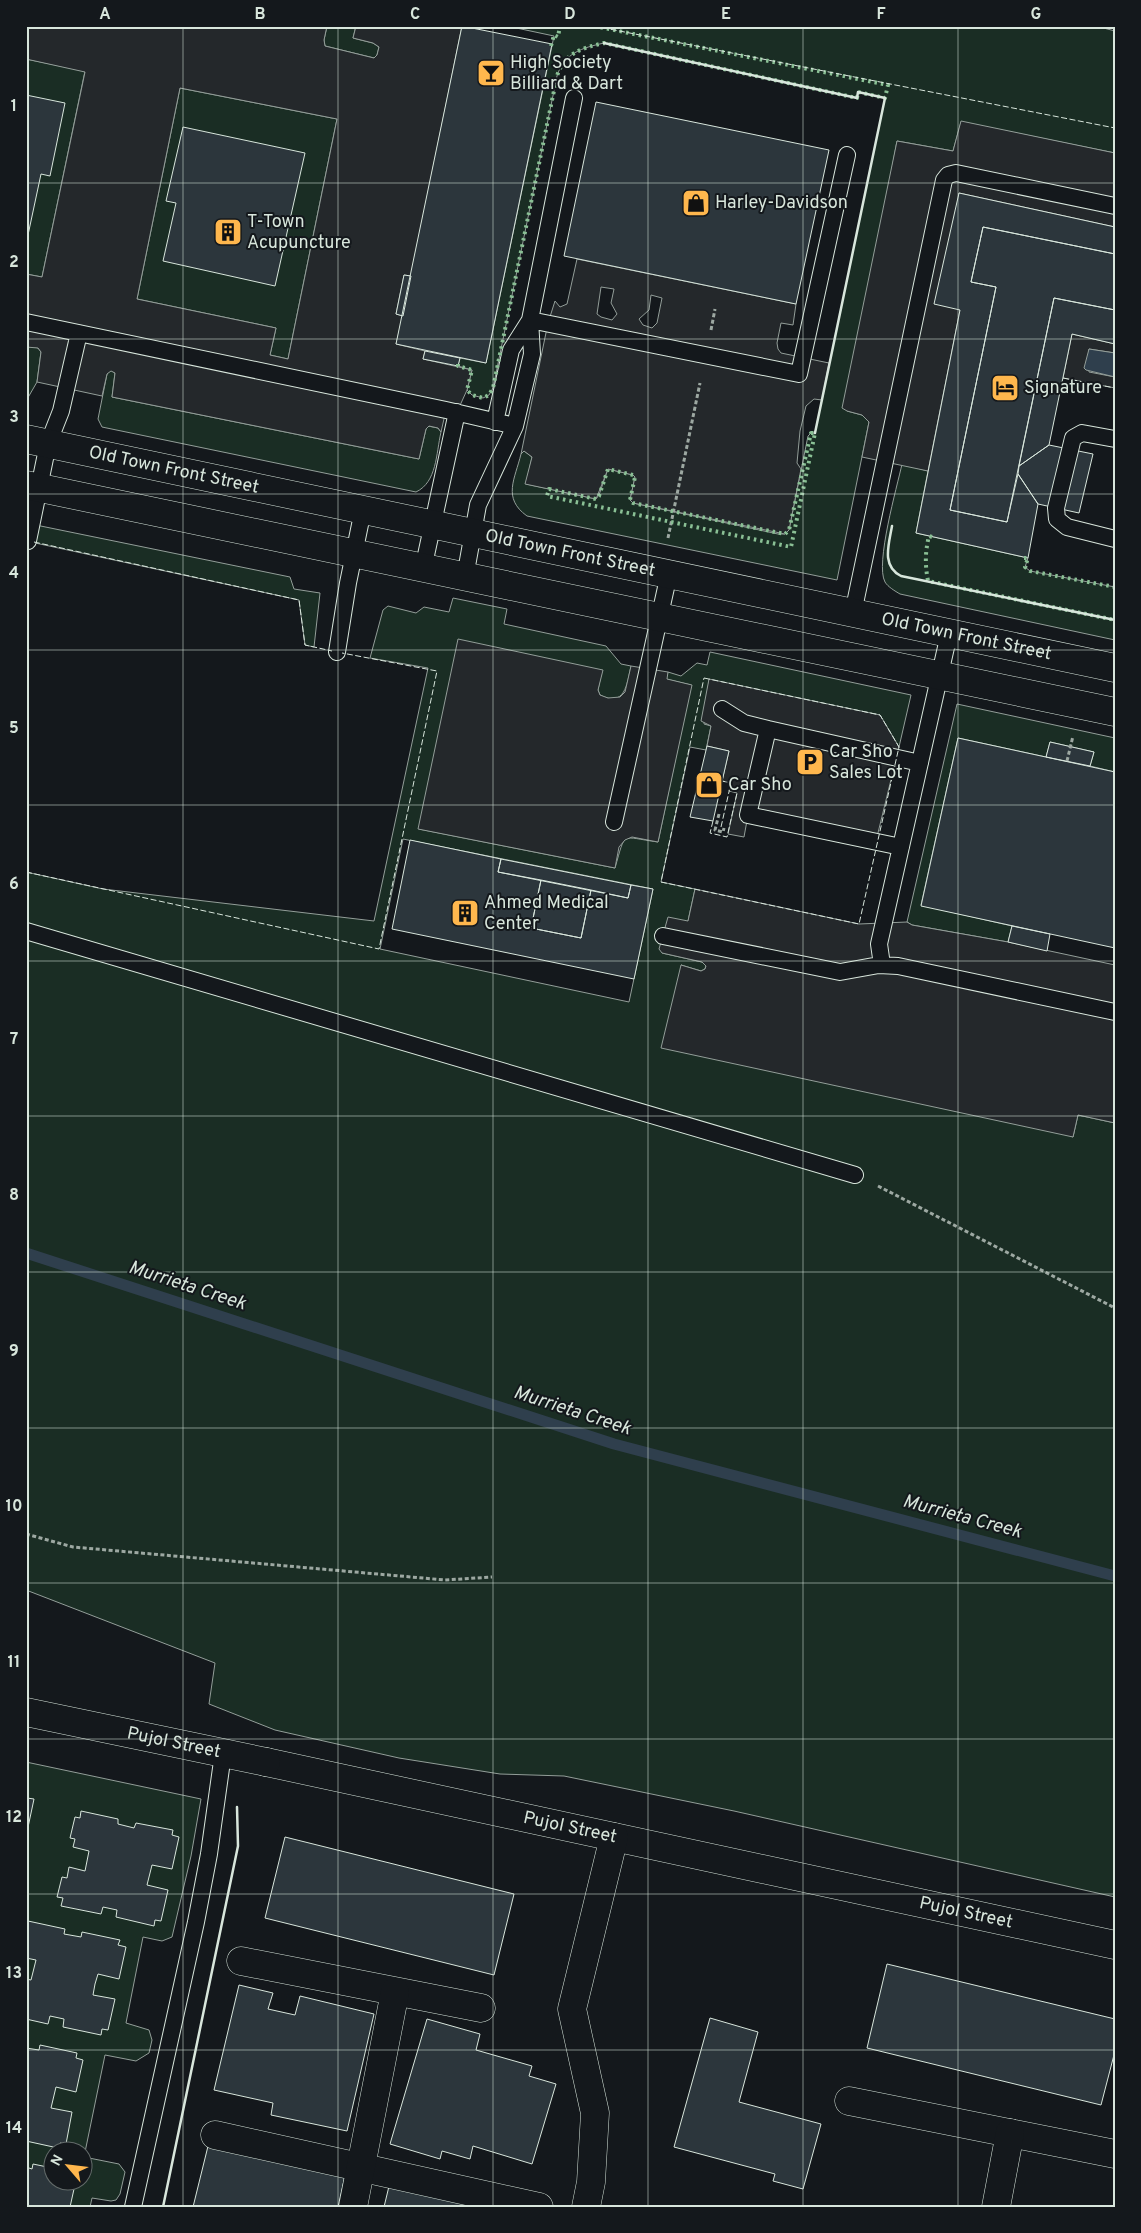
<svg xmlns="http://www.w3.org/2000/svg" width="1141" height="2233" font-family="Overpass,sans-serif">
<rect width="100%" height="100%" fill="#14181c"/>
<path fill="#1a2d24" stroke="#939e99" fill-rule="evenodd" d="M 327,26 L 356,26 L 353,38 L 373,43 L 379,47 L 377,55 L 374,58 L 325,46 L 324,40 Z
M 507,26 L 1096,26 L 1115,31 L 1115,153 L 961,122 L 953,151 L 897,141 L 847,411 L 862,415 L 869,422 L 837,580 L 527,516 C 502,498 515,479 521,454 L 524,451 L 532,457 L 526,484 L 596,499 L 599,495 L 608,469 L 633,475 L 635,477 L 630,500 L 633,503 L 778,534 L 785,534 L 789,530 L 808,436 L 811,433 L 815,433 L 885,98 L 858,92 L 857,98 L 604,43 C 582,48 564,53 557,76 L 493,388 L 489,395 L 483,398 L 472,395 L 467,390 L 472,370 L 458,366 L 460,358 L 486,363 L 554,36 Z
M 26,59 L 85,71 L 42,277 L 26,274 Z
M 180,88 L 337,119 L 288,359 L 270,355 L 276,328 L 137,299 Z
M 28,345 L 38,348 L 41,352 L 37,382 L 26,401 L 26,347 Z
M 111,370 L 115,373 L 112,397 L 419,459 L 426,429 L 428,426 L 438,428 L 441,432 C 436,454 437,482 416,492 L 102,427 L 98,419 L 107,374 Z
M 902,464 L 928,471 L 916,533 L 1028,558 L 1025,567 L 1030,571 L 1115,587 L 1115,640 L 900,594 C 895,591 888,587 885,582 C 875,564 897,487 902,464 Z
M 26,523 L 290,577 L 294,589 L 320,593 L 314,647 L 305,645 L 299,600 L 26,541 Z
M 453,598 L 507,609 L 504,624 L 606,646 L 621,664 L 631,666 C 627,684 625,708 600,695 L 598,690 L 602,670 L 419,829 L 615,868 C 626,830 620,837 658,842 L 691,685 L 666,679 L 668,672 L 681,676 L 697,663 L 707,665 L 710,652 L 911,695 L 899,747 L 880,715 L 709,680 L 704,724 L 711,726 L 706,750 L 690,747 L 661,882 L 695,889 L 688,921 L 662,953 L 702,962 L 706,965 L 705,969 L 701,971 L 681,965 L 1073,1137 L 1078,1115 L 1115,1123 L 1115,1897 L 734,1811 L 564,1776 L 500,1774 L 399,1758 L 275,1730 L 209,1704 L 215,1663 L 26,1590 L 26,872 L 103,889 L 374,921 L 428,668 L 370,658 L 383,610 L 388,606 L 416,613 L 424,607 L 449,612 ZM 403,839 L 653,889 L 629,1002 L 380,949 Z
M 957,704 L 1115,738 L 1115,772 L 1090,766 L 1094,752 L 1050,742 L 1046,757 L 958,738 L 921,905 L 1012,926 L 1008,942 L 912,925 L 907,922 Z
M 26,1762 L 201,1799 L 191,1856 L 172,1937 L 162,1941 L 143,1937 L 126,2023 L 149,2030 L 152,2040 L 149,2053 L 136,2061 L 105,2055 L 84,2157 L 119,2164 L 125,2172 L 120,2194 L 116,2200 L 111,2201 L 92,2198 L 90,2207 L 26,2207 ZM 52,2150 L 82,2150 L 82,2180 L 52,2180 Z"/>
<path fill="#24282b" stroke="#939e99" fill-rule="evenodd" d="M 26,26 L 327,26 L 324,40 L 325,46 L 374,58 L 377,55 L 379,47 L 373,43 L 353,38 L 356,26 L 462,26 L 411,276 L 404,275 L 396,314 L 403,316 L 396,344 L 425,351 L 423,359 L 472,370 L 467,390 L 457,412 L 446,410 L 441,432 L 438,428 L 429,426 L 426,429 L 419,459 L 112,397 L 115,373 L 111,371 L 107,374 L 102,396 L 37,382 L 41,352 L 38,348 L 26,347 L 26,274 L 42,277 L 85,72 L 26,59 ZM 180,88 L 337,119 L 288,359 L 270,355 L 276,328 L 137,299 Z
M 961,121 L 1115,153 L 1115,227 L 959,193 L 960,310 L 928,471 L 862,457 L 869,422 L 862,415 L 847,411 L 842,408 L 897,141 L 953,151 Z
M 577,259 L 796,304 L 793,325 L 781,323 L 777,343 L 778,349 L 781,353 L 829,363 L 822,400 L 814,399 L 806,406 L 800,431 L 797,463 L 801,469 L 789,530 L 785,534 L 633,503 L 630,500 L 635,477 L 633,475 L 608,469 L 596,499 L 525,484 L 532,457 L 524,451 L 521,454 L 548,323 L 555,301 L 560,307 L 567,304 ZM 601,287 L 614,289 L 611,303 L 617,314 L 612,320 L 601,317 L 597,314 ZM 651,295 L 662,298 L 657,323 L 652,328 L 643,325 L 639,319 L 649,310 Z
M 1072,334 L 1115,344 L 1115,353 L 1089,349 L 1089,372 L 1115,377 L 1115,388 L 1063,378 Z
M 458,639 L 603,670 L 598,690 L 600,695 L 608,698 L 620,697 L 625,692 L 631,666 L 668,672 L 667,679 L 692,685 L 658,842 L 632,837 L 625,840 L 619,847 L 615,868 L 418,829 Z
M 709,679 L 880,715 L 899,747 L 876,841 L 748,815 L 744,837 L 728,834 L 737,793 L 729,791 L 731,783 L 722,781 L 729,751 L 707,746 L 711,726 L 701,721 Z
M 695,889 L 859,924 L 907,922 L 912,925 L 1008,942 L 1115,965 L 1115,1123 L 1078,1115 L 1073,1137 L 661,1048 L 681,965 L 701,971 L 705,969 L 706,966 L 702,962 L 662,953 L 659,949 L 668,917 L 688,921 Z"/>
<path fill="#2f3f4d" stroke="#939e99" d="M 1089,349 L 1115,353 L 1115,377 L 1086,370 L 1084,368 Z"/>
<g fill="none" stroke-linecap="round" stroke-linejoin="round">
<path stroke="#2f3f4d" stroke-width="11" d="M 26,1253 L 614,1444 L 1115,1576"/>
</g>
<path fill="#2c363c" stroke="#d8e6dc" d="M 462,26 L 552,44 L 486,363 L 396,344 Z
M 26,95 L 65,103 L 50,176 L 41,174 L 28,235 L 26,234 Z
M 596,102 L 829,150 L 796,304 L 564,256 Z
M 183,127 L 305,153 L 275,286 L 163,261 L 176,203 L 166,201 Z
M 959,193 L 1115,227 L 1115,254 L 983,227 L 971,282 L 996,287 L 950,510 L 1007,522 L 1018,474 L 1038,504 L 1028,558 L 916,533 L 960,310 L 934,304 Z
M 983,227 L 1115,254 L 1115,310 L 1054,298 L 1007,522 L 950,510 L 996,287 L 971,282 Z
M 404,275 L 411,276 L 403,316 L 396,314 Z
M 1054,298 L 1115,310 L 1115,344 L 1072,334 L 1049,445 L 1019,466 Z
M 425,351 L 460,358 L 458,366 L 423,359 Z
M 1049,445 L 1093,454 L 1079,513 L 1038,504 L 1018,474 L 1019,466 Z
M 958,738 L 1115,772 L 1115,948 L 921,906 Z
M 1050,742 L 1094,752 L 1090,766 L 1046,757 Z
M 707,746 L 729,751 L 713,821 L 690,817 Z
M 410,840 L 501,859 L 498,872 L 541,880 L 531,928 L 581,938 L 591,890 L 628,898 L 631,885 L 653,889 L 634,979 L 392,929 Z
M 501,859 L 631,885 L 628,898 L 498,872 Z
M 541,880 L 591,890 L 581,938 L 531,928 Z
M 1012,926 L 1050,934 L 1047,951 L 1008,942 Z
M 26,1792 L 27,1798 L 34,1799 L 27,1832 Z
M 81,1811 L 118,1819 L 118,1824 L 134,1828 L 136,1823 L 173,1830 L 172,1835 L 179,1837 L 172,1869 L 152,1865 L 147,1885 L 168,1890 L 161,1921 L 155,1920 L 154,1926 L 116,1917 L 117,1910 L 103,1907 L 101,1914 L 61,1906 L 63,1898 L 57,1897 L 62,1877 L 67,1878 L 69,1867 L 85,1871 L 89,1851 L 73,1847 L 75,1839 L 70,1838 L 75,1817 L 80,1818 Z
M 285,1837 L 514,1894 L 494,1975 L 265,1918 Z
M 28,1921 L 65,1929 L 64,1934 L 81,1937 L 82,1932 L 120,1940 L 118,1945 L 126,1947 L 119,1979 L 98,1974 L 95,1984 L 93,1995 L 115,1999 L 108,2030 L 102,2029 L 101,2035 L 63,2027 L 64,2019 L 50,2016 L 48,2024 L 26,2019 L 26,1979 L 31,1980 L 36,1960 L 26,1958 Z
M 887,1964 L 1115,2019 L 1115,2051 L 1101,2105 L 867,2048 Z
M 239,1985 L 273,1993 L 268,2009 L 295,2015 L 300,1996 L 374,2014 L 347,2131 L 271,2115 L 273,2103 L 214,2090 Z
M 710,2018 L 758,2032 L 739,2102 L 821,2124 L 803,2189 L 773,2181 L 775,2174 L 674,2147 Z
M 427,2019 L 480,2034 L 476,2050 L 532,2066 L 529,2076 L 556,2084 L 532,2164 L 473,2146 L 470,2159 L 442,2151 L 440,2159 L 390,2144 Z
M 40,2045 L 77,2053 L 76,2058 L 83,2060 L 76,2092 L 56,2087 L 51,2108 L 72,2112 L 66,2144 L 60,2143 L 58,2148 L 26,2141 L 26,2048 L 39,2050 Z
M 210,2138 L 346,2171 L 338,2207 L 193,2207 Z
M 33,2164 L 52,2168 L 52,2180 L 76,2180 L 70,2207 L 26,2207 L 26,2167 L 32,2169 Z
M 390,2182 L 493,2207 L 384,2207 Z"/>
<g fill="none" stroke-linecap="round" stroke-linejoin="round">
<defs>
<path id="lane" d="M 530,320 L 799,374 L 847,155
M 26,322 L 446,410 L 515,426
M 495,422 L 511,350 L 530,320
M 1115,439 L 1082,433 L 1073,438 L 1056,508 L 1057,519 L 1067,527 L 1115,539
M 28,541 L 48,444 L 61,411 L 79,333
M 423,569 L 457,412
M 465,577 L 478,505 L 515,426 L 532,354 L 530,320 L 574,98
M 853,613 L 944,180 L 948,175 L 956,173 L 1115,206
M 337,652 L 348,583 L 363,510
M 722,709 L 744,723 L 768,729
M 614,822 L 669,574
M 901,847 L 748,815 L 768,729 L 920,763
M 26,931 L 855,1175
M 663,936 L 840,972 L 879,965 L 898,966 L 1115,1012
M 882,965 L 879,944 L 949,634
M 133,2207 L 196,1922 L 209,1854 L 223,1754"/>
<g id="street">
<path id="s1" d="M 266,1762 L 1115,1945"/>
<path d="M 241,1961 L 481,2008"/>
<path d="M 849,2101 L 1115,2154"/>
<path d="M 215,2135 L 539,2207"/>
<path d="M 353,2207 L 395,1992"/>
<path d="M 586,2207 L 591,2182 L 595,2113 L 572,2009 L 614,1837"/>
<path d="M 996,2207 L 1010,2133"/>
</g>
<g id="secondary">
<path id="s2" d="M 26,439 L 1115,668"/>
<path d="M 26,485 L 1115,712"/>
<path id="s3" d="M 26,1712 L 266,1762"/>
</g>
</defs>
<use href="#lane" stroke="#d8e6dc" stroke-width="18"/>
<use href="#street" stroke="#d8e6dc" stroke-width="29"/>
<use href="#secondary" stroke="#d8e6dc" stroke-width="29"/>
<path stroke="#9da8a2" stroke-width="3" stroke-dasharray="4 2.5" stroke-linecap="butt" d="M 711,330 L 715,309
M 668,538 L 700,383
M 1067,761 L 1073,736
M 719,814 L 715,830 L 723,832 L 724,828
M 878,1186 L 1115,1308
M 26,1534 L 73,1547 L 445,1580 L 492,1577"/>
<use href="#lane" stroke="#14181c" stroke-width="16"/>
<use href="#street" stroke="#14181c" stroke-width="28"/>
<use href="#secondary" stroke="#14181c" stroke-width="28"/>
<path stroke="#8ac095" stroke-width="4" stroke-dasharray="2.5 4" stroke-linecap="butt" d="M 551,46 L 554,35 L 558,37 L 560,26
M 458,364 L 458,366 L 472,370 L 467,390 L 472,395 L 483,398 L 489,395 L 493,388 L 557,76 C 564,53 582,48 604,43 L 857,98 L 858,92 L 885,98 L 888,85 L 594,26
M 811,433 L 815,433 L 791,547 L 547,496 L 549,489 L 596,499 L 599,496 L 608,469 L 633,475 L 635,477 L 630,500 L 633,503 L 785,534 L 789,530 Z
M 932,537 L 929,536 C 925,552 925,565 928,581 L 1115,620
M 1024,558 L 1028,558 L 1025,567 L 1030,571 L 1115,587"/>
<path stroke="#d8e6dc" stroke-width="1" stroke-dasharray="6 2.5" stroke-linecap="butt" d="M 594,26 L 1115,128
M 1063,378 L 1115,388
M 34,542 L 299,600 L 305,645 L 332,651
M 704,678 L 880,715 L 899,747 L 859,924 L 661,882 Z
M 713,821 L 710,833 L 727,837 L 737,793
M 721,827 L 731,783 L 722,781
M 26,872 L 379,949 L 437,671 L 342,653"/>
<path stroke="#d8e6dc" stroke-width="2.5" d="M 604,43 L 857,98 L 858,92 L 885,98 L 815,433
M 892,526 C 889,544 881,566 901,576 L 1115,620
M 163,2207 L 238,1846 L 237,1807"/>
</g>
<path fill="none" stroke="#d8e6dc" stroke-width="1" stroke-opacity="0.55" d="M 183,26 L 183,2207M 338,26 L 338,2207M 493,26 L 493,2207M 648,26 L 648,2207M 803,26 L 803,2207M 958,26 L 958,2207M 26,183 L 1115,183M 26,339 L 1115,339M 26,494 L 1115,494M 26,650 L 1115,650M 26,805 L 1115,805M 26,961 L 1115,961M 26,1116 L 1115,1116M 26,1272 L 1115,1272M 26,1428 L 1115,1428M 26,1583 L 1115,1583M 26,1739 L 1115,1739M 26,1894 L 1115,1894M 26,2050 L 1115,2050"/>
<defs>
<symbol id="bar-square" viewBox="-11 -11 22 22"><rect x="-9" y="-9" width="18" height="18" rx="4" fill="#ffb74d" stroke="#14181c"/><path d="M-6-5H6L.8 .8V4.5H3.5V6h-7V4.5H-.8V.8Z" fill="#111"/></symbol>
<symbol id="shop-square" viewBox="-11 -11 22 22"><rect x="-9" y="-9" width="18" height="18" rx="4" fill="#ffb74d" stroke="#14181c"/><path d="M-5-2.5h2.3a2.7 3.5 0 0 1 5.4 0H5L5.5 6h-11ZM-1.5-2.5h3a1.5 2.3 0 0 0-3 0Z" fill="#111"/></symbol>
<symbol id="building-square" viewBox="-11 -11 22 22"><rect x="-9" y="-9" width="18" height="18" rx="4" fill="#ffb74d" stroke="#14181c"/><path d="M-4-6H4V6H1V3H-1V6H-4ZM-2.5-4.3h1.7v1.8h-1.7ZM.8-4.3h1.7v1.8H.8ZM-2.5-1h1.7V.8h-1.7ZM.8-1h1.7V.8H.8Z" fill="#111"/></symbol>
<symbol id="hotel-square" viewBox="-11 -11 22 22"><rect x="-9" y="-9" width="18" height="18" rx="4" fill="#ffb74d" stroke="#14181c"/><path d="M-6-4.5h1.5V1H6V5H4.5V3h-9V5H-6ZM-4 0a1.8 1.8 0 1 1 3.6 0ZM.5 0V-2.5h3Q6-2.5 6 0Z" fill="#111"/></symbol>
<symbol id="parking-square" viewBox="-11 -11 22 22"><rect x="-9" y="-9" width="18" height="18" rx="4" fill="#ffb74d" stroke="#14181c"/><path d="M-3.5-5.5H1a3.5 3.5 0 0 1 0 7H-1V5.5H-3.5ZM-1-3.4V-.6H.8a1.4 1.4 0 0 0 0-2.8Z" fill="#111"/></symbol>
</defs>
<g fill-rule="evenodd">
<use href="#bar-square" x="475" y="57" width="32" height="32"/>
<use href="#shop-square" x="680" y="187" width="32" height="32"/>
<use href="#building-square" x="212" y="216" width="32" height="32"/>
<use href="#hotel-square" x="989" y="372" width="32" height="32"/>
<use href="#parking-square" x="794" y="746" width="32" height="32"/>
<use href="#shop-square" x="693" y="769" width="32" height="32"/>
<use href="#building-square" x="449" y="897" width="32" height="32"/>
</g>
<g text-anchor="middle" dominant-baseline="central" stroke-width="4" stroke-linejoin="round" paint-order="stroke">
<g font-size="18" fill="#d8e6dc" stroke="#14181c" text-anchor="start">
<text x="510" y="63">High Society<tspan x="510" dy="21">Billiard &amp; Dart</tspan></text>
<text x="715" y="203">Harley-Davidson</text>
<text x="247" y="222">T-Town<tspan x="247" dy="21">Acupuncture</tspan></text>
<text x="1024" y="388">Signature</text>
<text x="829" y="752">Car Sho<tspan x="829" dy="21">Sales Lot</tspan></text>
<text x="728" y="785">Car Sho</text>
<text x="484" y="903">Ahmed Medical<tspan x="484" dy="21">Center</tspan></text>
</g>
<g font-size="18" fill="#d8e6dc" stroke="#14181c">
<text stroke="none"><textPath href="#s2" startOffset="151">Old Town Front Street</textPath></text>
<text stroke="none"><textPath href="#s2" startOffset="556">Old Town Front Street</textPath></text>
<text stroke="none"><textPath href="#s2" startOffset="961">Old Town Front Street</textPath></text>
<text stroke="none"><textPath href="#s3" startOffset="151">Pujol Street</textPath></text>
<text stroke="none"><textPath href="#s1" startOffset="311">Pujol Street</textPath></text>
<text stroke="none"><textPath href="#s1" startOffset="716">Pujol Street</textPath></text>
</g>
<g font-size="19" font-style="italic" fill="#d8e6dc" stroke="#14181c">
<text transform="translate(187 1286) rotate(18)">Murrieta Creek</text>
<text transform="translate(572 1411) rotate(18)">Murrieta Creek</text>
<text transform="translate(962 1517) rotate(15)">Murrieta Creek</text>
</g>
</g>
<rect width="1141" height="2233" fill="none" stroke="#14181c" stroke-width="55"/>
<g transform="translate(68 2166) rotate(298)"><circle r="24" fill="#14181c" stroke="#626a69"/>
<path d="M0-4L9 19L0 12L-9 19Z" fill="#ffb74d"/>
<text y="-8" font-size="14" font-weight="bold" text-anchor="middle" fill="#d8e6dc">N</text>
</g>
<rect x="28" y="28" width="1086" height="2178" fill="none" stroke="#d8e6dc" stroke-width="2"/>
<g font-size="16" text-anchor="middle" font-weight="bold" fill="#d8e6dc">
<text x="105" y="19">A</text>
<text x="260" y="19">B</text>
<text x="415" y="19">C</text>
<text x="570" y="19">D</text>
<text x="726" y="19">E</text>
<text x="881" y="19">F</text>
<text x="1036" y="19">G</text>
<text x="14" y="111">1</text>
<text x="14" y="267">2</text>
<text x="14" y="422">3</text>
<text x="14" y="578">4</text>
<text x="14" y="733">5</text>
<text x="14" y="889">6</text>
<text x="14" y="1044">7</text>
<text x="14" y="1200">8</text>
<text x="14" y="1356">9</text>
<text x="14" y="1511">10</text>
<text x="14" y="1667">11</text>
<text x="14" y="1822">12</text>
<text x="14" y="1978">13</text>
<text x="14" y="2133">14</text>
</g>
</svg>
